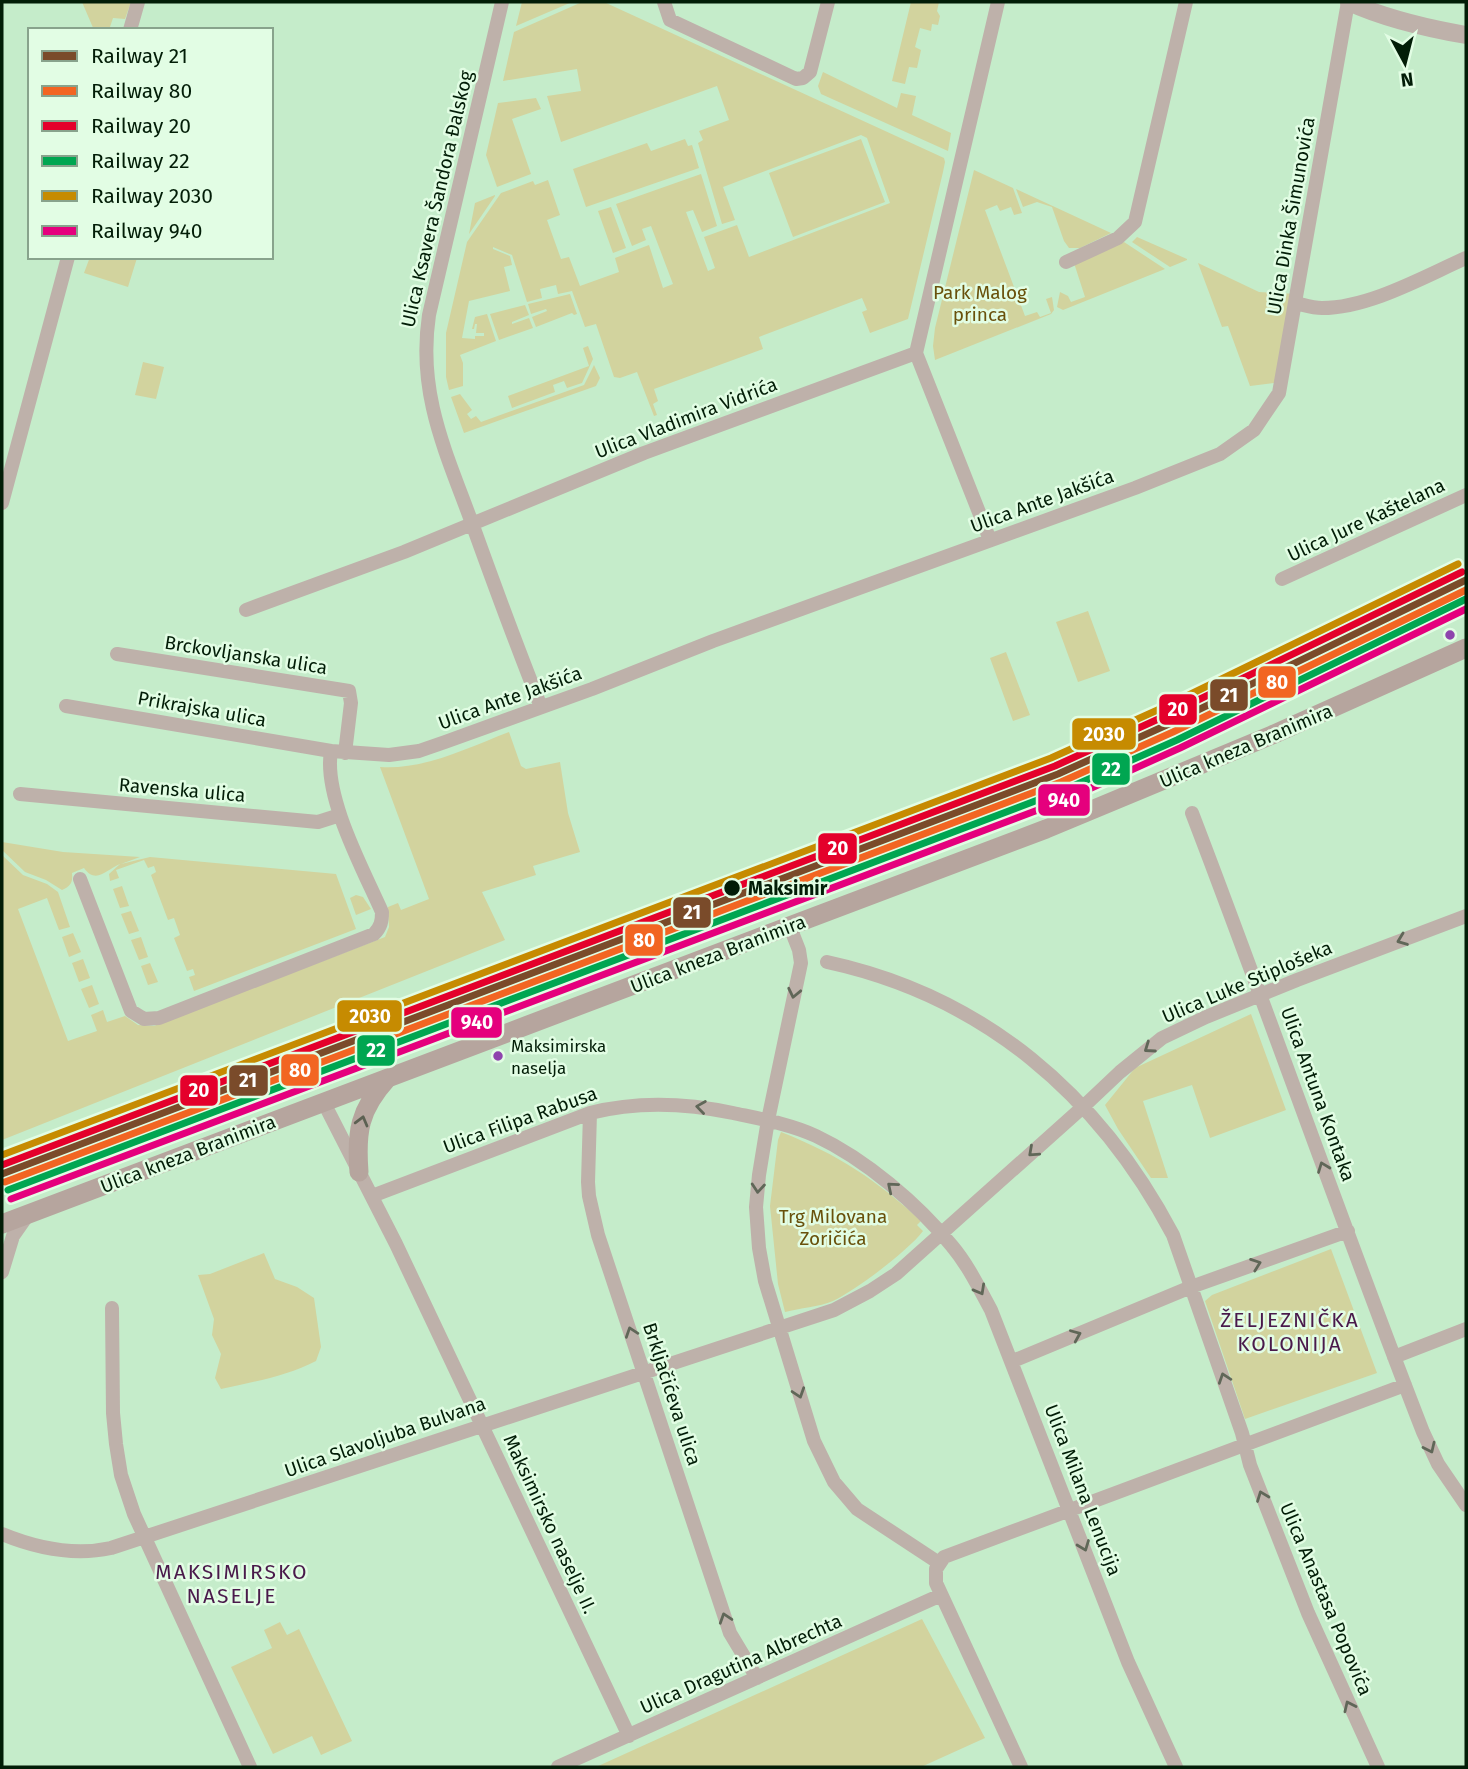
<svg xmlns="http://www.w3.org/2000/svg" width="1468" height="1769" font-family="'Fira Sans',sans-serif">
<rect width="100%" height="100%" fill="#c5ecca"/>
<path fill="#d2d39e" d="M 82,2 L 131,2 L 125,19 L 113,18 L 109,30 L 94,30 Z
M 522,2 L 572,2 L 516,26 Z
M 582,2 L 604,2 L 944,158 L 945,162 L 943,172 L 908,319 L 870,333 L 862,312 L 867,310 L 862,298 L 759,337 L 763,349 L 654,389 L 658,401 L 653,404 L 657,415 L 654,416 L 637,372 L 620,378 L 614,377 L 596,324 L 585,327 L 572,291 L 558,294 L 556,285 L 540,289 L 542,298 L 527,302 L 512,255 L 493,247 L 493,249 L 510,256 L 512,265 L 504,267 L 510,291 L 469,301 L 462,338 L 475,339 L 475,336 L 484,336 L 484,333 L 476,333 L 477,324 L 475,324 L 474,329 L 472,329 L 475,317 L 487,314 L 496,341 L 460,355 L 463,363 L 463,386 L 449,390 L 446,377 L 446,333 L 467,242 L 501,193 L 533,181 L 535,185 L 548,180 L 560,215 L 547,220 L 561,259 L 569,257 L 580,286 L 619,272 L 615,258 L 649,245 L 663,288 L 673,284 L 651,226 L 642,229 L 646,240 L 632,246 L 616,204 L 701,174 L 717,226 L 702,232 L 693,210 L 686,212 L 708,271 L 715,268 L 704,237 L 737,225 L 749,257 L 890,203 L 867,138 L 861,135 L 723,187 L 735,220 L 722,224 L 698,143 L 703,140 L 699,131 L 729,120 L 717,86 L 561,142 L 547,96 L 581,91 L 577,69 L 503,81 L 514,32 Z
M 911,2 L 939,2 L 937,11 L 940,16 L 938,25 L 932,24 L 931,31 L 920,28 L 915,47 L 921,50 L 917,68 L 909,67 L 905,84 L 892,81 Z
M 823,72 L 897,108 L 901,93 L 916,96 L 912,115 L 951,133 L 948,151 L 821,94 L 818,86 Z
M 536,98 L 541,109 L 512,119 L 531,174 L 497,187 L 486,155 L 498,103 Z
M 685,139 L 688,146 L 692,145 L 699,168 L 586,207 L 573,169 L 647,143 L 651,151 Z
M 861,139 L 885,202 L 793,237 L 769,173 Z
M 974,170 L 1013,188 L 1022,213 L 1014,215 L 1011,207 L 1000,211 L 997,205 L 985,210 L 1025,316 L 1037,312 L 1040,317 L 1051,313 L 1046,299 L 1052,297 L 1054,310 L 1051,314 L 935,360 L 933,346 L 935,328 Z
M 1016,189 L 1111,233 L 1080,248 L 1069,248 L 1064,241 L 1052,207 L 1037,202 L 1023,207 Z
M 495,195 L 495,196 L 469,234 L 475,203 Z
M 611,207 L 626,248 L 613,253 L 598,211 Z
M 1137,237 L 1187,259 L 1187,260 L 1170,267 L 1132,242 Z
M 1124,242 L 1165,269 L 1063,310 L 1057,307 L 1060,292 L 1068,296 L 1071,302 L 1085,297 L 1074,263 Z
M 90,257 L 137,258 L 128,287 L 84,273 Z
M 1198,263 L 1259,292 L 1297,294 L 1281,382 L 1250,386 L 1228,326 L 1222,327 Z
M 570,294 L 577,314 L 574,315 L 572,313 L 536,327 L 532,317 L 547,311 L 546,309 L 531,314 L 528,304 Z
M 525,305 L 529,315 L 512,322 L 512,324 L 529,318 L 533,328 L 499,340 L 490,314 Z
M 588,346 L 593,359 L 582,383 L 567,388 L 564,381 L 553,385 L 555,392 L 512,408 L 508,396 L 589,366 L 583,348 Z
M 143,362 L 164,367 L 156,399 L 135,395 Z
M 594,365 L 600,378 L 596,386 L 464,433 L 451,397 L 460,394 L 472,410 L 467,414 L 471,419 L 476,416 L 481,422 L 584,385 Z
M 1088,611 L 1110,671 L 1078,682 L 1056,622 Z
M 1006,652 L 1030,715 L 1013,721 L 990,658 Z
M 509,732 L 521,766 L 526,769 L 560,762 L 568,813 L 580,852 L 533,866 L 536,875 L 482,892 L 505,940 L 2,1140 L 2,855 L 23,875 L 47,884 L 58,892 L 70,927 L 59,930 L 47,898 L 18,909 L 68,1041 L 97,1031 L 91,1015 L 103,1010 L 107,1022 L 125,1016 L 138,1025 L 154,1026 L 385,937 L 389,927 L 388,907 L 398,903 L 401,910 L 429,899 L 380,767 C 425,770 467,748 509,732 Z
M 2,842 L 63,852 L 140,857 L 121,864 L 150,857 L 336,874 L 356,929 L 194,991 L 189,977 L 195,975 L 193,969 L 187,971 L 174,938 L 180,935 L 174,918 L 168,920 L 151,875 L 156,872 L 154,866 L 148,868 L 144,860 L 116,870 L 119,878 L 110,881 L 109,874 L 120,864 C 107,869 96,885 84,868 L 72,873 C 73,882 71,886 62,890 L 46,880 L 25,872 L 2,850 Z
M 122,886 L 129,906 L 120,908 L 113,889 Z
M 356,895 L 363,897 L 371,909 L 356,915 L 350,898 Z
M 131,911 L 139,931 L 129,934 L 121,914 Z
M 73,933 L 81,952 L 69,957 L 62,937 Z
M 141,937 L 148,957 L 139,960 L 131,940 Z
M 83,959 L 90,978 L 79,982 L 72,963 Z
M 150,963 L 158,982 L 148,985 L 141,966 Z
M 92,985 L 99,1004 L 89,1008 L 81,989 Z
M 1251,1014 L 1286,1110 L 1210,1138 L 1192,1085 L 1143,1101 L 1168,1178 L 1151,1178 L 1118,1129 L 1105,1105 L 1135,1068 Z
M 781,1132 C 839,1155 875,1179 921,1221 L 917,1225 L 923,1231 C 908,1251 856,1290 833,1301 C 819,1307 800,1308 785,1312 L 778,1284 L 770,1206 L 778,1140 Z
M 1331,1249 L 1377,1373 L 1245,1419 L 1205,1301 L 1212,1295 Z
M 264,1253 L 275,1279 L 297,1287 L 314,1298 L 321,1347 L 316,1361 C 287,1376 253,1382 221,1389 L 215,1378 L 221,1354 L 212,1335 L 214,1319 L 198,1275 L 210,1274 Z
M 922,1619 L 985,1738 L 921,1767 L 596,1767 Z
M 280,1622 L 287,1635 L 299,1629 L 352,1741 L 321,1755 L 312,1736 L 273,1754 L 231,1667 L 272,1648 L 264,1630 Z"/>
<g fill="none" stroke-linecap="round" stroke-linejoin="round">
<path stroke="#beb1aa" stroke-width="14" d="M 502,2 L 429,315 C 417,395 447,454 473,526 C 495,587 517,647 541,707
M 664,2 L 670,20 L 796,79 L 803,78 L 810,72 L 828,2
M 130,30 L 138,2
M 1066,262 L 1118,238 L 1135,222 L 1186,2
M 1295,303 C 1304,305 1313,308 1322,308 C 1369,308 1423,277 1466,258
M 2,503 L 68,257
M 990,540 L 916,353 L 998,2
M 1282,579 L 1466,495
M 246,610 L 404,552 L 644,453 L 916,353
M 117,654 L 349,691 L 351,703 L 345,753
M 66,706 L 331,751
M 20,794 L 318,822 L 340,815
M 1192,813 C 1271,1019 1343,1227 1423,1432 L 1438,1464 L 1466,1505
M 80,879 L 131,1011 L 144,1019 L 159,1018 L 374,934 C 381,927 382,921 382,912 C 363,869 323,796 331,751 L 389,755 L 419,751 L 445,742 L 592,689 L 713,641 L 1135,488 L 1220,454 L 1254,430 L 1279,393 L 1348,2
M 790,927 L 799,950 L 801,963 L 768,1120 L 759,1175 L 756,1207 L 759,1248 L 765,1281 L 814,1441 L 834,1482 L 857,1509 L 939,1563
M 827,962 C 984,996 1099,1095 1173,1235 L 1242,1433 L 1250,1465 L 1308,1613 L 1378,1767
M 324,1103 L 396,1244 L 629,1736
M 590,1113 L 588,1182 L 589,1196 L 598,1235 L 730,1633 L 757,1678
M 372,1196 L 590,1113 C 637,1101 686,1103 733,1113 C 761,1119 790,1124 816,1136 C 865,1159 918,1204 952,1246 C 968,1265 979,1288 991,1310 L 1128,1662 L 1176,1767
M 2,1272 L 13,1236 L 27,1216
M 112,1308 L 113,1413 L 116,1444 L 121,1475 L 134,1514 L 250,1767
M 1394,1357 L 1466,1329
M 1013,1361 L 1191,1287 L 1348,1231
M 2,1534 C 36,1548 74,1556 111,1548 L 834,1310 L 870,1291 L 896,1274 L 1084,1106 L 1120,1072 L 1162,1038 L 1206,1017 L 1297,980 L 1466,916
M 558,1767 L 941,1595
M 1021,1767 L 936,1583 L 936,1569 L 944,1557 L 1405,1385"/>
<path stroke="#beb1aa" stroke-width="18" d="M 1349,2 C 1386,19 1426,28 1466,35"/>
<path stroke="#b6a59e" stroke-width="19" d="M 359,1172 C 356,1132 359,1110 387,1079
M 2,1224 L 1046,829 L 1272,735 L 1466,648"/>
<defs>
<path id="rail-1" d="M 2,1174 L 1058,774 L 1169,724 L 1466,580"/>
<path id="rail-2" d="M 5,1182 L 1061,782 L 1173,732 L 1466,590"/>
<path id="rail-3" d="M 2,1165 L 1055,766 L 1165,716 L 1462,572"/>
<path id="rail-4" d="M 8,1190 L 1064,790 L 1177,740 L 1466,599"/>
<path id="rail-5" d="M 2,1155 L 1051,758 L 1162,708 L 1458,564"/>
<path id="rail-6" d="M 11,1199 L 1067,799 L 1180,748 L 1466,609"/>
</defs>
<use href="#rail-1" stroke="#e2fde4" stroke-width="12"/>
<use href="#rail-2" stroke="#e2fde4" stroke-width="12"/>
<use href="#rail-3" stroke="#e2fde4" stroke-width="12"/>
<use href="#rail-4" stroke="#e2fde4" stroke-width="12"/>
<use href="#rail-5" stroke="#e2fde4" stroke-width="12"/>
<use href="#rail-6" stroke="#e2fde4" stroke-width="12"/>
<use href="#rail-1" stroke="#7a4b2a" stroke-width="7"/>
<use href="#rail-2" stroke="#f26522" stroke-width="7"/>
<use href="#rail-3" stroke="#e4002b" stroke-width="7"/>
<use href="#rail-4" stroke="#00a651" stroke-width="7"/>
<use href="#rail-5" stroke="#c68b01" stroke-width="7"/>
<use href="#rail-6" stroke="#e5007d" stroke-width="7"/>
</g>
<defs><path id="oneway-chevron" d="M-2-3.5L2.5 0L-2 3.5" fill="none" stroke-width="1.6" stroke-linecap="round" stroke-linejoin="round" transform="scale(1.75)"/></defs>
<g stroke="#606758">
<use href="#oneway-chevron" transform="translate(1402 940) rotate(159)"/>
<use href="#oneway-chevron" transform="translate(794 993) rotate(102)"/>
<use href="#oneway-chevron" transform="translate(1149 1048) rotate(145)"/>
<use href="#oneway-chevron" transform="translate(701 1107) rotate(-172)"/>
<use href="#oneway-chevron" transform="translate(1033 1152) rotate(138)"/>
<use href="#oneway-chevron" transform="translate(1323 1167) rotate(-111)"/>
<use href="#oneway-chevron" transform="translate(892 1187) rotate(-140)"/>
<use href="#oneway-chevron" transform="translate(758 1188) rotate(95)"/>
<use href="#oneway-chevron" transform="translate(1256 1264) rotate(-20)"/>
<use href="#oneway-chevron" transform="translate(980 1290) rotate(61)"/>
<use href="#oneway-chevron" transform="translate(631 1332) rotate(-109)"/>
<use href="#oneway-chevron" transform="translate(1076 1335) rotate(-23)"/>
<use href="#oneway-chevron" transform="translate(1224 1378) rotate(-109)"/>
<use href="#oneway-chevron" transform="translate(799 1393) rotate(72)"/>
<use href="#oneway-chevron" transform="translate(1430 1448) rotate(65)"/>
<use href="#oneway-chevron" transform="translate(1262 1496) rotate(-111)"/>
<use href="#oneway-chevron" transform="translate(1084 1546) rotate(69)"/>
<use href="#oneway-chevron" transform="translate(725 1618) rotate(-108)"/>
<use href="#oneway-chevron" transform="translate(1349 1706) rotate(-115)"/>
</g>
<use stroke="#5c6152" href="#oneway-chevron" transform="translate(362 1121) rotate(-75)"/>
<g fill="#8e44ad" stroke="#e2fde4" stroke-width="2.5">
<circle cx="1450" cy="635" r="6"/>
<circle cx="498" cy="1056" r="6"/>
</g>
<circle fill="#021d07" stroke="#e2fde4" stroke-width="2.5" cx="732" cy="888" r="9"/>
<g text-anchor="middle" dominant-baseline="central" stroke-width="5" stroke-linejoin="round" paint-order="stroke">
<g font-size="17" fill="#021d07" stroke="#e2fde4" text-anchor="start">
<text x="511" y="1046">Maksimirska<tspan x="511" dy="22">naselja</tspan></text>
</g>
<g font-size="19" fill="#021d07" stroke="#e2fde4">
<text transform="translate(437 199) rotate(-77)">Ulica Ksavera Šandora Đalskog</text>
<text transform="translate(1291 216) rotate(-80)">Ulica Dinka Šimunovića</text>
<text transform="translate(686 418) rotate(-21)">Ulica Vladimira Vidrića</text>
<text transform="translate(1042 501) rotate(-20)">Ulica Ante Jakšića</text>
<text transform="translate(1366 520) rotate(-25)">Ulica Jure Kaštelana</text>
<text transform="translate(246 655) rotate(9)">Brckovljanska ulica</text>
<text transform="translate(510 698) rotate(-20)">Ulica Ante Jakšića</text>
<text transform="translate(202 709) rotate(10)">Prikrajska ulica</text>
<text transform="translate(1246 746) rotate(-23)">Ulica kneza Branimira</text>
<text transform="translate(182 790) rotate(5)">Ravenska ulica</text>
<text transform="translate(718 954) rotate(-21)">Ulica kneza Branimira</text>
<text transform="translate(1247 982) rotate(-23)">Ulica Luke Stiplošeka</text>
<text transform="translate(1318 1094) rotate(70)">Ulica Antuna Kontaka</text>
<text transform="translate(520 1120) rotate(-20)">Ulica Filipa Rabusa</text>
<text transform="translate(188 1154) rotate(-21)">Ulica kneza Branimira</text>
<text transform="translate(672 1394) rotate(72)">Brkljačićeva ulica</text>
<text transform="translate(385 1437) rotate(-19)">Ulica Slavoljuba Bulvana</text>
<text transform="translate(1083 1490) rotate(69)">Ulica Milana Lenucija</text>
<text transform="translate(550 1524) rotate(65)">Maksimirsko naselje II.</text>
<text transform="translate(1326 1599) rotate(67)">Ulica Anastasa Popovića</text>
<text transform="translate(741 1664) rotate(-24)">Ulica Dragutina Albrechta</text>
</g>
<g font-size="19" fill="#69510b" stroke="#e2fde4">
<text x="980" y="292">Park Malog<tspan x="980" dy="22">princa</tspan></text>
<text x="833" y="1216">Trg Milovana<tspan x="833" dy="22">Zoričića</tspan></text>
</g>
<g font-size="19" font-weight="bold" fill="#021d07" stroke="#e2fde4" text-anchor="start">
<text x="748" y="888">Maksimir</text>
</g>
<g font-size="21" letter-spacing="2" fill="#4a1a4b" stroke="#e2fde4">
<text x="1290" y="1320">ŽELJEZNIČKA<tspan x="1290" dy="24">KOLONIJA</tspan></text>
<text x="232" y="1572">MAKSIMIRSKO<tspan x="232" dy="24">NASELJE</tspan></text>
</g>
</g>
<g stroke="#e2fde4" stroke-width="2.5">
<rect x="1257" y="665" width="40" height="34" rx="7" fill="#f26522"/>
<rect x="1209" y="678" width="40" height="34" rx="7" fill="#7a4b2a"/>
<rect x="1158" y="693" width="40" height="33" rx="7" fill="#e4002b"/>
<rect x="1071" y="717" width="66" height="34" rx="7" fill="#c68b01"/>
<rect x="1091" y="752" width="40" height="34" rx="7" fill="#00a651"/>
<rect x="1037" y="783" width="54" height="34" rx="7" fill="#e5007d"/>
<rect x="817" y="832" width="41" height="33" rx="7" fill="#e4002b"/>
<rect x="672" y="896" width="40" height="33" rx="7" fill="#7a4b2a"/>
<rect x="624" y="923" width="40" height="34" rx="7" fill="#f26522"/>
<rect x="336" y="999" width="67" height="34" rx="7" fill="#c68b01"/>
<rect x="450" y="1006" width="53" height="33" rx="7" fill="#e5007d"/>
<rect x="356" y="1034" width="40" height="33" rx="7" fill="#00a651"/>
<rect x="280" y="1053" width="40" height="34" rx="7" fill="#f26522"/>
<rect x="228" y="1064" width="41" height="33" rx="7" fill="#7a4b2a"/>
<rect x="179" y="1074" width="40" height="33" rx="7" fill="#e4002b"/>
</g>
<g font-size="19" text-anchor="middle" font-weight="bold" fill="#fff">
<text x="1277" y="689">80</text>
<text x="1229" y="702">21</text>
<text x="1178" y="716">20</text>
<text x="1104" y="741">2030</text>
<text x="1111" y="776">22</text>
<text x="1064" y="807">940</text>
<text x="838" y="855">20</text>
<text x="692" y="919">21</text>
<text x="644" y="947">80</text>
<text x="370" y="1023">2030</text>
<text x="477" y="1029">940</text>
<text x="376" y="1057">22</text>
<text x="300" y="1077">80</text>
<text x="248" y="1087">21</text>
<text x="199" y="1097">20</text>
</g>
<rect width="1468" height="1769" fill="none" stroke="#021d07" stroke-width="7"/>
<rect x="28" y="28" width="245" height="231" fill="#e2fde4" stroke="#88a38c" stroke-width="2"/>
<rect x="42" y="51" width="35" height="10" fill="#7a4b2a" stroke="#88a38c" stroke-width="2"/>
<text x="91" y="63" font-size="21" fill="#021d07">Railway 21</text>
<rect x="42" y="86" width="35" height="10" fill="#f26522" stroke="#88a38c" stroke-width="2"/>
<text x="91" y="98" font-size="21" fill="#021d07">Railway 80</text>
<rect x="42" y="121" width="35" height="10" fill="#e4002b" stroke="#88a38c" stroke-width="2"/>
<text x="91" y="133" font-size="21" fill="#021d07">Railway 20</text>
<rect x="42" y="156" width="35" height="10" fill="#00a651" stroke="#88a38c" stroke-width="2"/>
<text x="91" y="168" font-size="21" fill="#021d07">Railway 22</text>
<rect x="42" y="191" width="35" height="10" fill="#c68b01" stroke="#88a38c" stroke-width="2"/>
<text x="91" y="203" font-size="21" fill="#021d07">Railway 2030</text>
<rect x="42" y="226" width="35" height="10" fill="#e5007d" stroke="#88a38c" stroke-width="2"/>
<text x="91" y="238" font-size="21" fill="#021d07">Railway 940</text>
<g transform="translate(1405 63) rotate(173)" stroke="#e2fde4" stroke-width="5" paint-order="stroke">
<path d="M0-5L12 26L0 18L-12 26Z" fill="#021d07"/>
<text y="-10" font-size="19" font-weight="bold" text-anchor="middle" fill="#021d07">N</text>
</g>
</svg>
